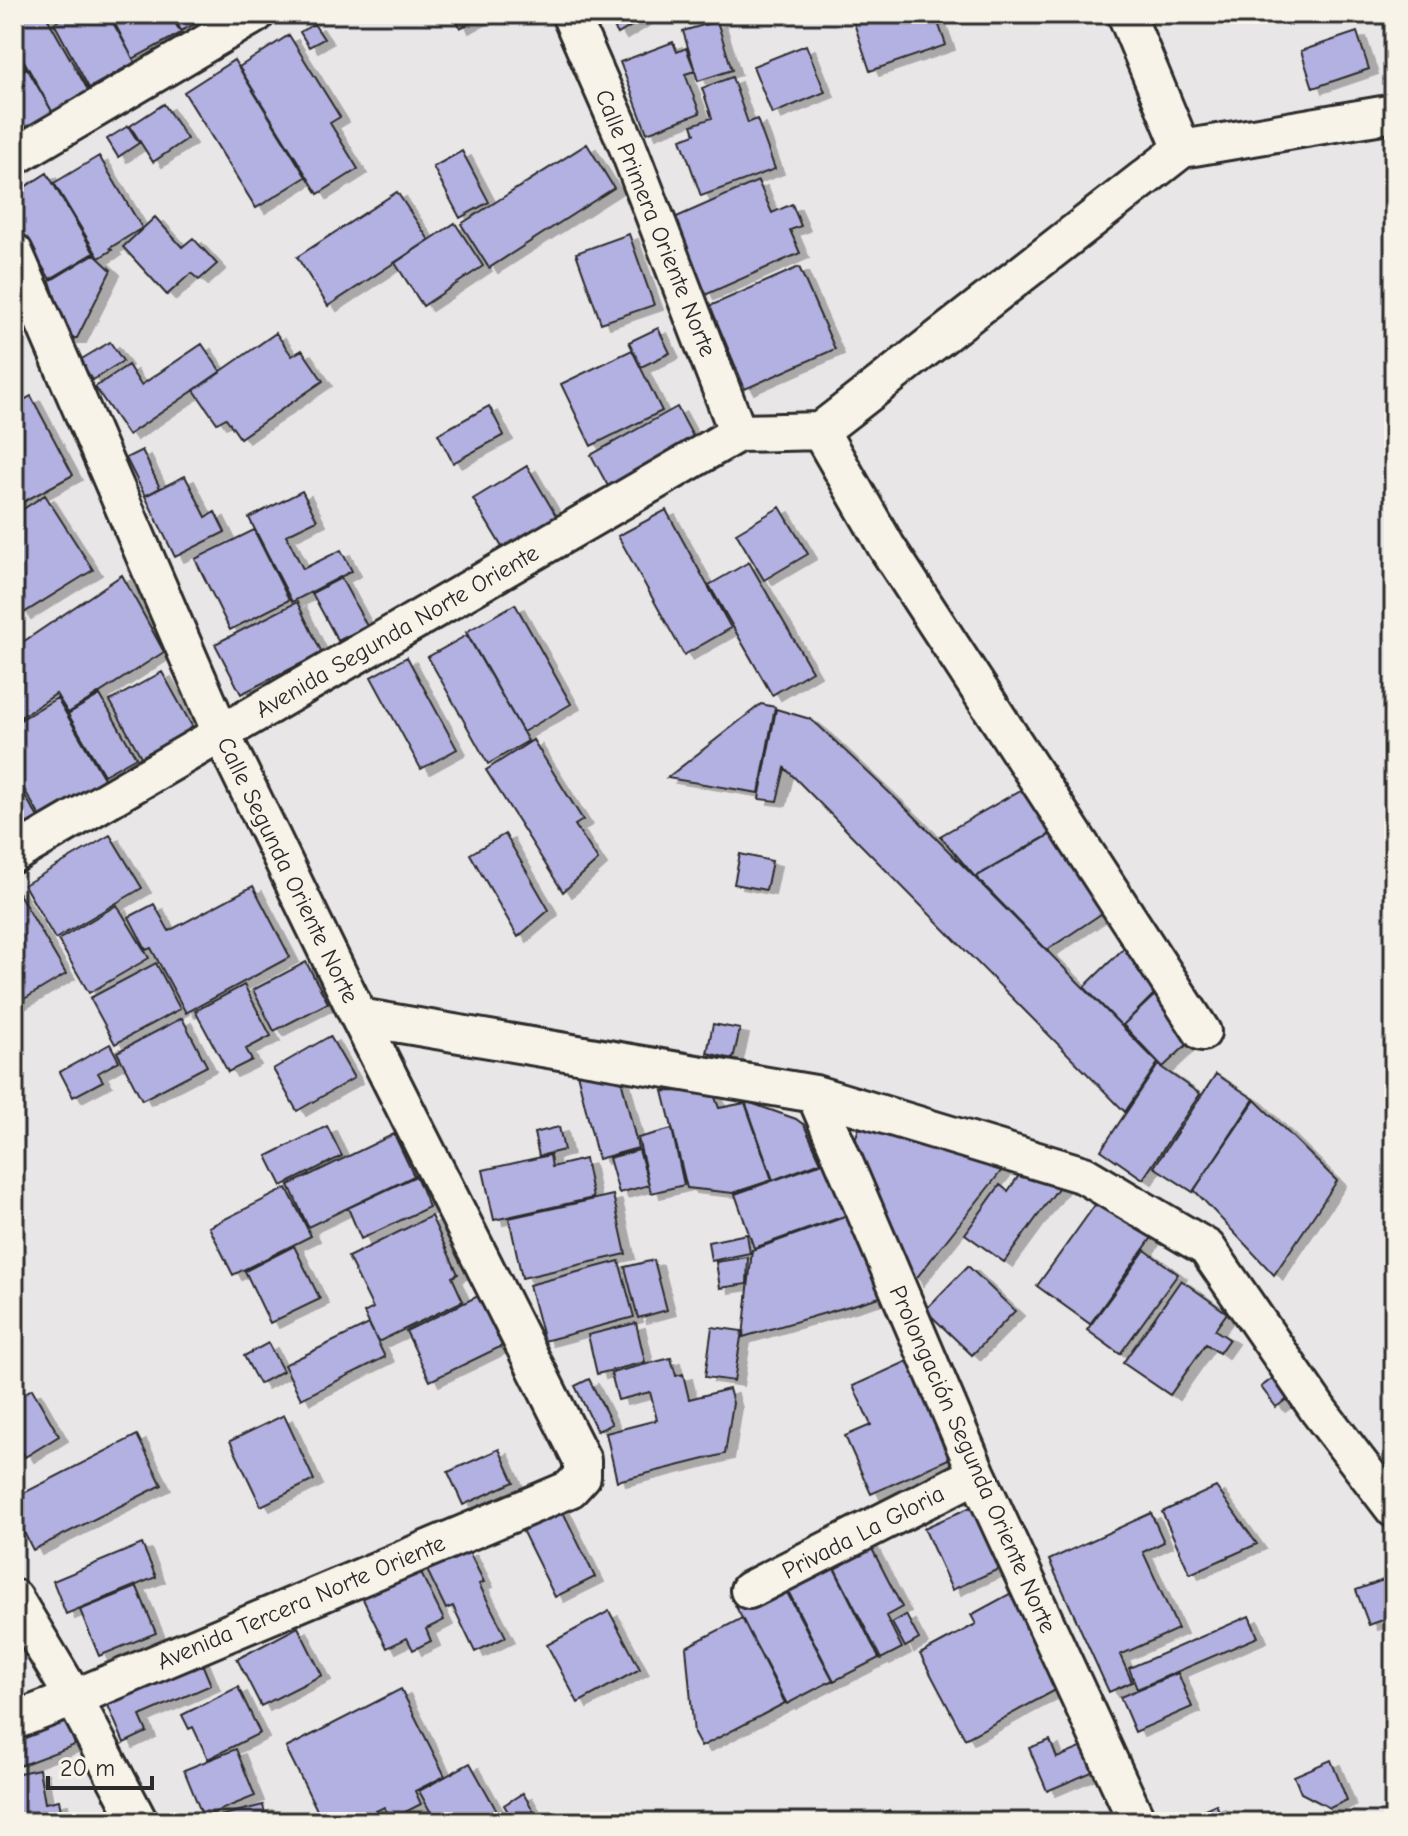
<svg xmlns="http://www.w3.org/2000/svg" width="1408" height="1836" font-family="'Comic Neue',sans-serif">
<defs>
<filter id="shadow"><feDropShadow dx="9" dy="5" stdDeviation="0" flood-color="#0004"/></filter>
</defs>
<rect width="100%" height="100%" fill="#e9e6e7"/>
<filter id="ink" filterUnits="userSpaceOnUse"><feTurbulence type="fractalNoise" baseFrequency=".0125" numOctaves="2"/><feDisplacementMap in="SourceGraphic" scale="16" xChannelSelector="R" yChannelSelector="G"/><feConvolveMatrix kernelMatrix="1 2 1 2 8 2 1 2 1" color-interpolation-filters="sRGB"/></filter>
<g filter="url(#ink)">
<path fill="#b3b1e2" stroke="#2b2b2b" stroke-width="2" filter="url(#shadow)" d="M 14,14 L 45,14 L 89,92 L 53,113 L 14,43 Z
M 70,14 L 108,14 L 135,62 L 89,88 L 54,23 Z
M 110,14 L 170,14 L 181,33 L 133,59 Z
M 173,14 L 216,14 L 181,31 Z
M 454,14 L 489,14 L 460,28 Z
M 606,14 L 651,14 L 618,34 Z
M 851,14 L 935,14 L 946,45 L 870,71 Z
M 717,21 L 732,70 L 698,81 L 683,31 Z
M 314,24 L 324,39 L 309,47 L 300,32 Z
M 1357,32 L 1369,69 L 1313,88 L 1301,51 Z
M 289,35 L 340,117 L 330,123 L 358,169 L 318,194 L 239,67 Z
M 673,42 L 677,52 L 686,48 L 695,71 L 685,74 L 700,113 L 647,133 L 620,62 Z
M 14,45 L 26,67 L 14,74 Z
M 806,45 L 825,92 L 772,114 L 753,66 Z
M 234,60 L 306,177 L 256,208 L 184,92 Z
M 27,68 L 54,115 L 14,137 L 14,75 Z
M 732,77 L 748,123 L 757,119 L 775,169 L 701,196 L 681,139 L 695,134 L 692,125 L 712,118 L 702,88 Z
M 164,104 L 187,139 L 153,162 L 130,126 Z
M 128,126 L 139,143 L 118,157 L 107,139 Z
M 587,144 L 614,188 L 489,268 L 461,224 Z
M 462,151 L 489,202 L 460,218 L 433,167 Z
M 99,156 L 142,228 L 110,248 L 112,250 L 99,258 L 54,183 Z
M 47,173 L 94,253 L 50,279 L 14,220 L 14,194 Z
M 758,181 L 772,213 L 792,204 L 801,226 L 790,230 L 800,253 L 705,295 L 672,219 Z
M 397,192 L 429,240 L 328,306 L 297,257 Z
M 155,217 L 182,247 L 193,238 L 217,264 L 199,280 L 191,273 L 167,295 L 123,247 Z
M 455,223 L 483,266 L 423,306 L 395,263 Z
M 629,234 L 654,305 L 601,323 L 576,253 Z
M 94,254 L 111,270 L 77,338 L 68,338 L 50,281 Z
M 799,267 L 835,349 L 745,389 L 710,306 Z
M 658,328 L 670,353 L 641,367 L 629,342 Z
M 276,333 L 292,356 L 302,350 L 323,381 L 240,438 L 226,418 L 217,423 L 194,390 Z
M 110,342 L 123,361 L 92,380 L 80,360 Z
M 202,344 L 221,372 L 128,435 L 95,387 L 128,365 L 141,385 Z
M 632,350 L 662,411 L 591,446 L 561,384 Z
M 31,396 L 73,475 L 14,507 L 14,405 Z
M 489,406 L 504,435 L 453,463 L 438,434 Z
M 677,407 L 695,440 L 609,488 L 591,455 Z
M 142,450 L 160,488 L 145,496 L 126,458 Z
M 527,466 L 558,519 L 505,552 L 473,499 Z
M 185,476 L 206,517 L 215,512 L 225,532 L 175,557 L 145,496 Z
M 302,491 L 317,520 L 286,535 L 303,569 L 341,550 L 352,571 L 292,602 L 249,518 Z
M 45,495 L 93,570 L 22,614 L 14,601 L 14,515 Z
M 780,507 L 808,554 L 764,580 L 736,533 Z
M 666,510 L 731,628 L 684,655 L 618,536 Z
M 254,530 L 289,600 L 230,630 L 195,559 Z
M 749,562 L 812,671 L 772,695 L 709,585 Z
M 122,575 L 164,652 L 68,713 L 56,694 L 21,717 L 14,706 L 14,648 Z
M 341,578 L 367,626 L 338,641 L 312,593 Z
M 297,602 L 322,653 L 241,694 L 215,644 Z
M 515,604 L 571,704 L 523,732 L 466,632 Z
M 467,635 L 528,741 L 488,764 L 428,657 Z
M 407,657 L 457,749 L 421,769 L 371,677 Z
M 162,672 L 197,735 L 145,764 L 110,701 Z
M 100,695 L 136,757 L 104,775 L 68,714 Z
M 57,698 L 105,780 L 41,818 L 14,772 L 14,709 L 20,720 Z
M 761,704 L 775,707 L 759,793 L 667,778 Z
M 776,709 L 810,719 L 819,726 L 913,815 L 1158,1063 L 1125,1112 L 785,768 L 777,801 L 759,799 Z
M 533,740 L 583,820 L 575,825 L 598,860 L 563,892 L 486,770 Z
M 14,778 L 39,819 L 14,835 Z
M 1033,783 L 1059,829 L 975,877 L 940,836 Z
M 1062,828 L 1116,904 L 1047,950 L 976,877 Z
M 505,834 L 549,910 L 518,937 L 470,854 Z
M 110,835 L 142,888 L 55,939 L 24,885 Z
M 740,854 L 772,861 L 766,890 L 734,884 Z
M 253,886 L 290,957 L 186,1013 L 151,948 L 146,950 L 129,917 L 154,904 L 169,931 Z
M 15,887 L 66,974 L 14,1005 L 14,888 Z
M 117,905 L 149,958 L 89,993 L 58,940 Z
M 1124,948 L 1162,986 L 1122,1026 L 1084,987 Z
M 306,962 L 328,1003 L 274,1031 L 253,990 Z
M 156,963 L 180,1009 L 115,1044 L 90,998 Z
M 244,985 L 271,1036 L 246,1049 L 252,1060 L 228,1072 L 195,1011 Z
M 1158,992 L 1193,1039 L 1163,1067 L 1123,1025 Z
M 182,1018 L 207,1066 L 142,1100 L 117,1052 Z
M 713,1024 L 740,1029 L 733,1059 L 707,1053 Z
M 330,1036 L 354,1078 L 297,1111 L 273,1069 Z
M 110,1044 L 119,1061 L 98,1073 L 103,1081 L 73,1097 L 60,1072 Z
M 1158,1065 L 1200,1094 L 1143,1179 L 1101,1150 Z
M 577,1073 L 621,1079 L 638,1148 L 598,1159 Z
M 1216,1074 L 1254,1099 L 1193,1192 L 1154,1167 Z
M 663,1091 L 713,1092 L 719,1108 L 745,1103 L 772,1180 L 733,1193 L 687,1188 Z
M 1255,1100 L 1337,1181 L 1274,1275 L 1194,1190 Z
M 745,1101 L 796,1119 L 804,1125 L 821,1162 L 773,1180 Z
M 327,1126 L 342,1156 L 282,1186 L 267,1156 Z
M 559,1127 L 564,1150 L 539,1156 L 534,1133 Z
M 859,1128 L 1010,1160 L 914,1281 L 855,1140 Z
M 672,1129 L 684,1185 L 651,1193 L 638,1138 Z
M 394,1134 L 414,1176 L 308,1227 L 289,1185 Z
M 639,1150 L 649,1185 L 619,1193 L 609,1158 Z
M 550,1155 L 552,1167 L 585,1159 L 593,1198 L 494,1220 L 483,1170 Z
M 834,1159 L 853,1213 L 754,1248 L 735,1194 Z
M 1029,1161 L 1061,1184 L 1004,1262 L 965,1234 L 1000,1185 L 1008,1191 Z
M 416,1176 L 429,1207 L 361,1239 L 348,1208 Z
M 287,1188 L 311,1236 L 233,1275 L 209,1227 Z
M 613,1195 L 626,1254 L 522,1278 L 509,1218 Z
M 1100,1198 L 1158,1229 L 1090,1324 L 1037,1286 Z
M 853,1214 L 887,1295 L 743,1337 L 752,1250 Z
M 431,1216 L 458,1274 L 452,1277 L 463,1301 L 378,1342 L 364,1313 L 373,1308 L 348,1257 Z
M 747,1234 L 750,1253 L 711,1261 L 708,1242 Z
M 294,1246 L 320,1299 L 270,1323 L 245,1271 Z
M 1145,1250 L 1178,1274 L 1120,1354 L 1087,1330 Z
M 748,1257 L 747,1284 L 720,1288 L 716,1262 Z
M 654,1260 L 667,1310 L 638,1318 L 625,1267 Z
M 619,1261 L 634,1317 L 544,1341 L 529,1285 Z
M 968,1266 L 1015,1311 L 972,1355 L 925,1310 Z
M 1181,1280 L 1227,1313 L 1215,1330 L 1229,1339 L 1219,1353 L 1206,1344 L 1170,1395 L 1123,1363 Z
M 478,1296 L 502,1346 L 430,1381 L 406,1331 Z
M 636,1323 L 645,1362 L 597,1374 L 588,1335 Z
M 369,1324 L 385,1357 L 301,1399 L 284,1365 Z
M 712,1327 L 742,1331 L 734,1381 L 705,1377 Z
M 268,1343 L 283,1371 L 259,1384 L 244,1356 Z
M 671,1358 L 676,1376 L 683,1374 L 689,1399 L 729,1389 L 733,1403 L 725,1454 L 617,1481 L 606,1433 L 657,1420 L 650,1392 L 618,1400 L 611,1373 Z
M 912,1359 L 955,1456 L 871,1494 L 845,1436 L 871,1425 L 853,1386 Z
M 1277,1375 L 1292,1396 L 1276,1407 L 1261,1387 Z
M 589,1379 L 612,1424 L 597,1431 L 575,1386 Z
M 32,1389 L 59,1436 L 25,1457 L 14,1438 L 14,1400 Z
M 284,1415 L 314,1480 L 261,1506 L 230,1441 Z
M 137,1435 L 162,1485 L 33,1550 L 14,1513 L 14,1498 Z
M 499,1449 L 514,1482 L 463,1505 L 448,1472 Z
M 1216,1487 L 1257,1544 L 1190,1574 L 1162,1512 Z
M 560,1506 L 595,1577 L 555,1597 L 520,1526 Z
M 973,1506 L 1001,1568 L 952,1590 L 924,1528 Z
M 1151,1513 L 1164,1542 L 1143,1552 L 1178,1629 L 1120,1655 L 1132,1682 L 1109,1692 L 1049,1560 Z
M 869,1543 L 902,1607 L 886,1616 L 902,1648 L 881,1659 L 832,1563 Z
M 142,1544 L 156,1577 L 66,1614 L 53,1581 Z
M 468,1550 L 484,1582 L 479,1584 L 506,1637 L 475,1652 L 453,1606 L 446,1609 L 427,1570 Z
M 831,1562 L 879,1658 L 834,1681 L 785,1585 Z
M 418,1567 L 444,1620 L 426,1629 L 431,1641 L 413,1650 L 407,1638 L 387,1648 L 361,1595 Z
M 1394,1576 L 1394,1616 L 1369,1625 L 1356,1590 Z
M 781,1581 L 833,1680 L 787,1704 L 735,1605 Z
M 137,1587 L 156,1633 L 99,1656 L 80,1610 Z
M 1015,1591 L 1065,1685 L 965,1739 L 920,1654 L 976,1624 L 971,1615 Z
M 609,1611 L 640,1669 L 578,1703 L 547,1645 Z
M 906,1615 L 919,1639 L 905,1647 L 892,1623 Z
M 1249,1616 L 1258,1637 L 1137,1689 L 1129,1668 Z
M 742,1618 L 785,1703 L 701,1747 L 694,1734 L 686,1647 Z
M 298,1627 L 322,1675 L 261,1706 L 237,1659 Z
M 198,1654 L 211,1685 L 140,1716 L 147,1732 L 124,1743 L 104,1696 Z
M 1178,1673 L 1192,1707 L 1135,1732 L 1120,1697 Z
M 238,1687 L 260,1733 L 208,1759 L 193,1727 L 189,1729 L 182,1715 Z
M 401,1689 L 445,1776 L 415,1791 L 421,1804 L 390,1820 L 384,1807 L 354,1822 L 323,1822 L 286,1748 Z
M 65,1717 L 75,1745 L 14,1768 L 14,1736 Z
M 1050,1740 L 1057,1758 L 1083,1747 L 1092,1772 L 1047,1791 L 1029,1748 Z
M 236,1749 L 255,1796 L 203,1817 L 184,1770 Z
M 1331,1760 L 1347,1800 L 1330,1808 L 1301,1793 L 1294,1776 Z
M 470,1763 L 503,1822 L 436,1822 L 419,1791 Z
M 39,1769 L 45,1803 L 59,1800 L 63,1822 L 14,1822 L 14,1774 Z
M 523,1793 L 537,1817 L 529,1822 L 514,1822 L 504,1805 Z
M 1216,1804 L 1224,1822 L 1175,1822 Z
M 263,1805 L 267,1822 L 208,1822 L 208,1819 Z
M 889,1810 L 896,1822 L 868,1822 Z"/>
<g fill="none" stroke-linecap="round" stroke-linejoin="round">
<defs>
<path id="street" d="M 570,14 L 626,142 L 738,433
M 1126,14 L 1182,149
M 14,157 L 256,14
M 14,252 L 221,733 L 359,1017 L 582,1460 L 582,1476 L 570,1489 L 74,1698 L 14,1721
M 820,431 L 886,546 L 1202,1032
M 14,854 L 738,433 L 820,431 L 1182,149 L 1394,113
M 359,1017 L 815,1094 L 1084,1175 L 1207,1248 L 1319,1411 L 1394,1509
M 815,1094 L 977,1474 L 1135,1817 L 1135,1822
M 749,1590 L 977,1474
M 14,1598 L 74,1698 L 139,1822"/>
</defs>
<use href="#street" stroke="#2b2b2b" stroke-width="42"/>
<use href="#street" stroke="#f7f3e8" stroke-width="36"/>
</g>
</g>
<g text-anchor="middle" dominant-baseline="central" stroke-width="6" stroke-linejoin="round" paint-order="stroke">
<g font-size="24" fill="#2b2b2b" stroke="#f7f3e8">
<text transform="translate(656 223) rotate(68)">Calle Primera Oriente Norte</text>
<text transform="translate(397 631) rotate(-30)">Avenida Segunda Norte Oriente</text>
<text transform="translate(288 870) rotate(64)">Calle Segunda Oriente Norte</text>
<text transform="translate(973 1459) rotate(66)">Prolongación Segunda Oriente Norte</text>
<text transform="translate(863 1532) rotate(-27)">Privada La Gloria</text>
<text transform="translate(301 1602) rotate(-23)">Avenida Tercera Norte Oriente</text>
</g>
</g>
<rect width="1408" height="1836" fill="none" stroke="#f7f3e8" stroke-width="48"/>
<rect x="24" y="24" width="1360" height="1788" fill="none" stroke="#2b2b2b" stroke-width="3" filter="url(#ink)"/>
<path d="M48 1776v12h104v-12" fill="none" stroke="#2b2b2b" stroke-width="4"/>
<text x="60" y="1776" font-size="24" fill="#2b2b2b" stroke="#f7f3e8" stroke-width="6" paint-order="stroke">20 m</text>
</svg>
